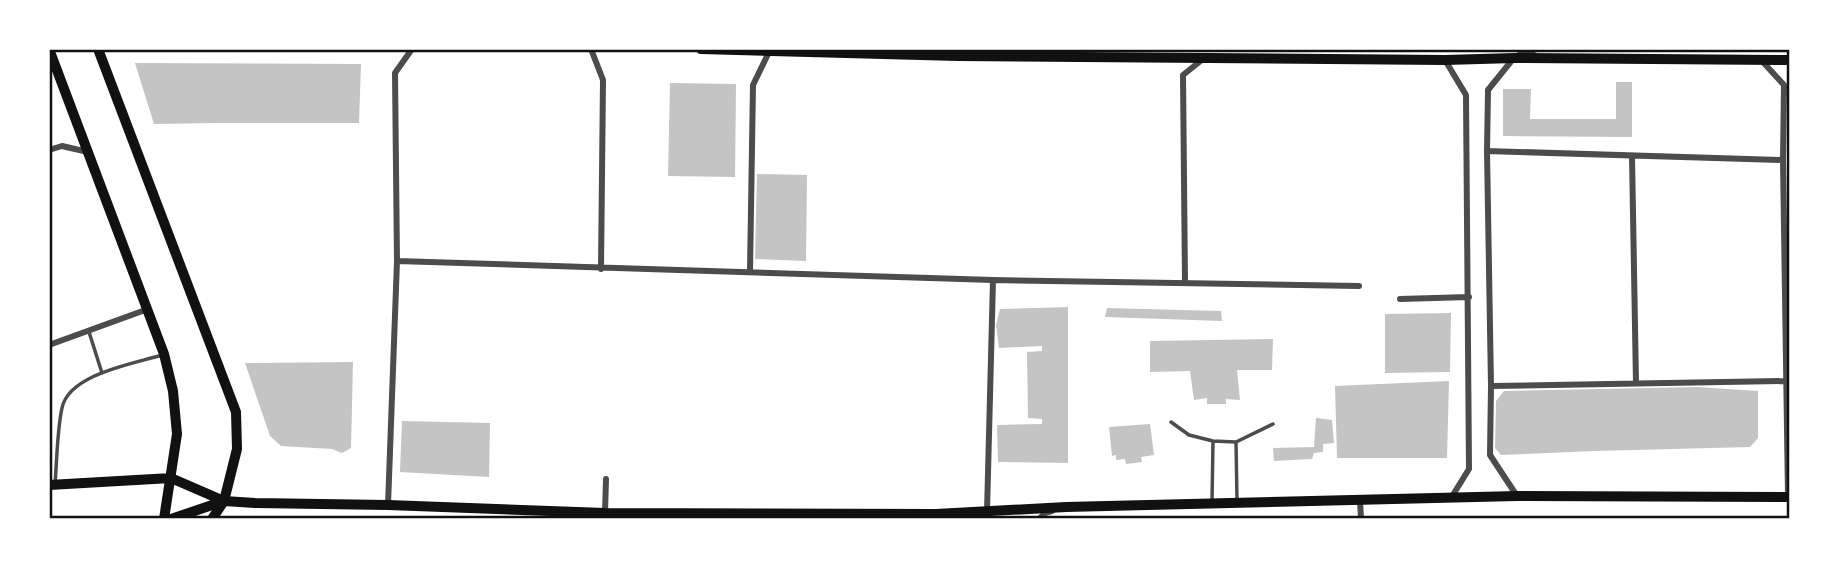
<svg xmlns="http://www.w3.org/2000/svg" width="1839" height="568" font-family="Helvetica,sans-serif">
<rect width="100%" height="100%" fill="#fff"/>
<path fill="#c4c4c4" d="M 135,63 L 361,64 L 359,123 L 216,123 L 154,124 Z
M 1616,82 L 1632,82 L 1632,137 L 1503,136 L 1503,89 L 1531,89 L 1530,119 L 1616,119 Z
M 670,83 L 736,84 L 735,177 L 668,176 Z
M 757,174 L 807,175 L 806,261 L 755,259 Z
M 1068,307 L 1068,463 L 998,462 L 997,425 L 1042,424 L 1042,419 L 1028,418 L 1027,352 L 1042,351 L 1042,346 L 999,348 L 996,325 L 1000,309 Z
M 1107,308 L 1221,311 L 1222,321 L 1105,317 Z
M 1451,313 L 1450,372 L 1385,373 L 1385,314 Z
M 1273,339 L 1272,370 L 1237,370 L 1240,400 L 1226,399 L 1226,404 L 1207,404 L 1207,398 L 1194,400 L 1190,371 L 1150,372 L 1150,341 Z
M 353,362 L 351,448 L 342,453 L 332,449 L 281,446 L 270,436 L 245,363 Z
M 1449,381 L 1447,458 L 1337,458 L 1335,386 Z
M 1697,387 L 1758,391 L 1758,438 L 1750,447 L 1594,451 L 1501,455 L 1495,448 L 1496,401 L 1504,391 Z
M 1316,418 L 1332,420 L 1334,443 L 1323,444 L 1323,452 L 1314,453 L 1312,459 L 1274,461 L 1273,448 L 1314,447 Z
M 402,421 L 490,423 L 489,477 L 400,472 Z
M 1150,424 L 1154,455 L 1141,457 L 1142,462 L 1126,464 L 1125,459 L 1116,460 L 1116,455 L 1112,456 L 1109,427 Z"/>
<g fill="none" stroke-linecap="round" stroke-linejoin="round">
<path stroke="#4c4c4c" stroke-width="3.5" d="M 89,332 L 102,373
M 1171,422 L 1189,435 L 1213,441 L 1236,442 L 1273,424
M 1236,442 L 1237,500
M 55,484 C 57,460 57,431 62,408 C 69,374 133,364 162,355
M 1212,502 L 1213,441"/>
<path stroke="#4c4c4c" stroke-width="6" d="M 591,49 L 603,80 L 601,269
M 1513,59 L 1488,90 L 1487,151 L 1491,386 L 1490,455 L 1517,496
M 1445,60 L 1466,95 L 1469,469 L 1451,498
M 1761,60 L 1784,85 L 1783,160 L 1788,497
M 49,150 L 62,146 L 88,152
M 1487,151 L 1783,160
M 1632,156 L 1636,383
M 397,261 L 993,280 L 1359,286
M 750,271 L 753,85 L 770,50
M 1185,283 L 1183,75 L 1203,59
M 1400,299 L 1469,297
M 49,345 L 148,309
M 1491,386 L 1786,381
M 1360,500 L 1361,519
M 388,505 L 397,261 L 395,73 L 412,49
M 987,512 L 993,280
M 605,513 L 606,479
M 1039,519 L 1045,513 L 1052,511"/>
<path stroke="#4c4c4c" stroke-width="8" d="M 1519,49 L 1536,57"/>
<path stroke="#111" stroke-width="10" d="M 98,49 L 236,412 L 237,449 L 224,501 L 212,519"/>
<path stroke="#111" stroke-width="10" d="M 49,49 L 164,354 L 173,391 L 177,434 L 164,519
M 701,49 L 958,56 L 1445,60 L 1515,58 L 1790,60
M 49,485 L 171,478 L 224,501 L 255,503 L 388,505 L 605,513 L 936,514 L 1066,507 L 1517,496 L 1790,497
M 171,519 L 224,501"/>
</g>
<rect width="1839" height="568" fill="none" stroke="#ffffff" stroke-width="102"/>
<rect x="51" y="51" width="1737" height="466" fill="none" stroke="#111" stroke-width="2.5"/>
</svg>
